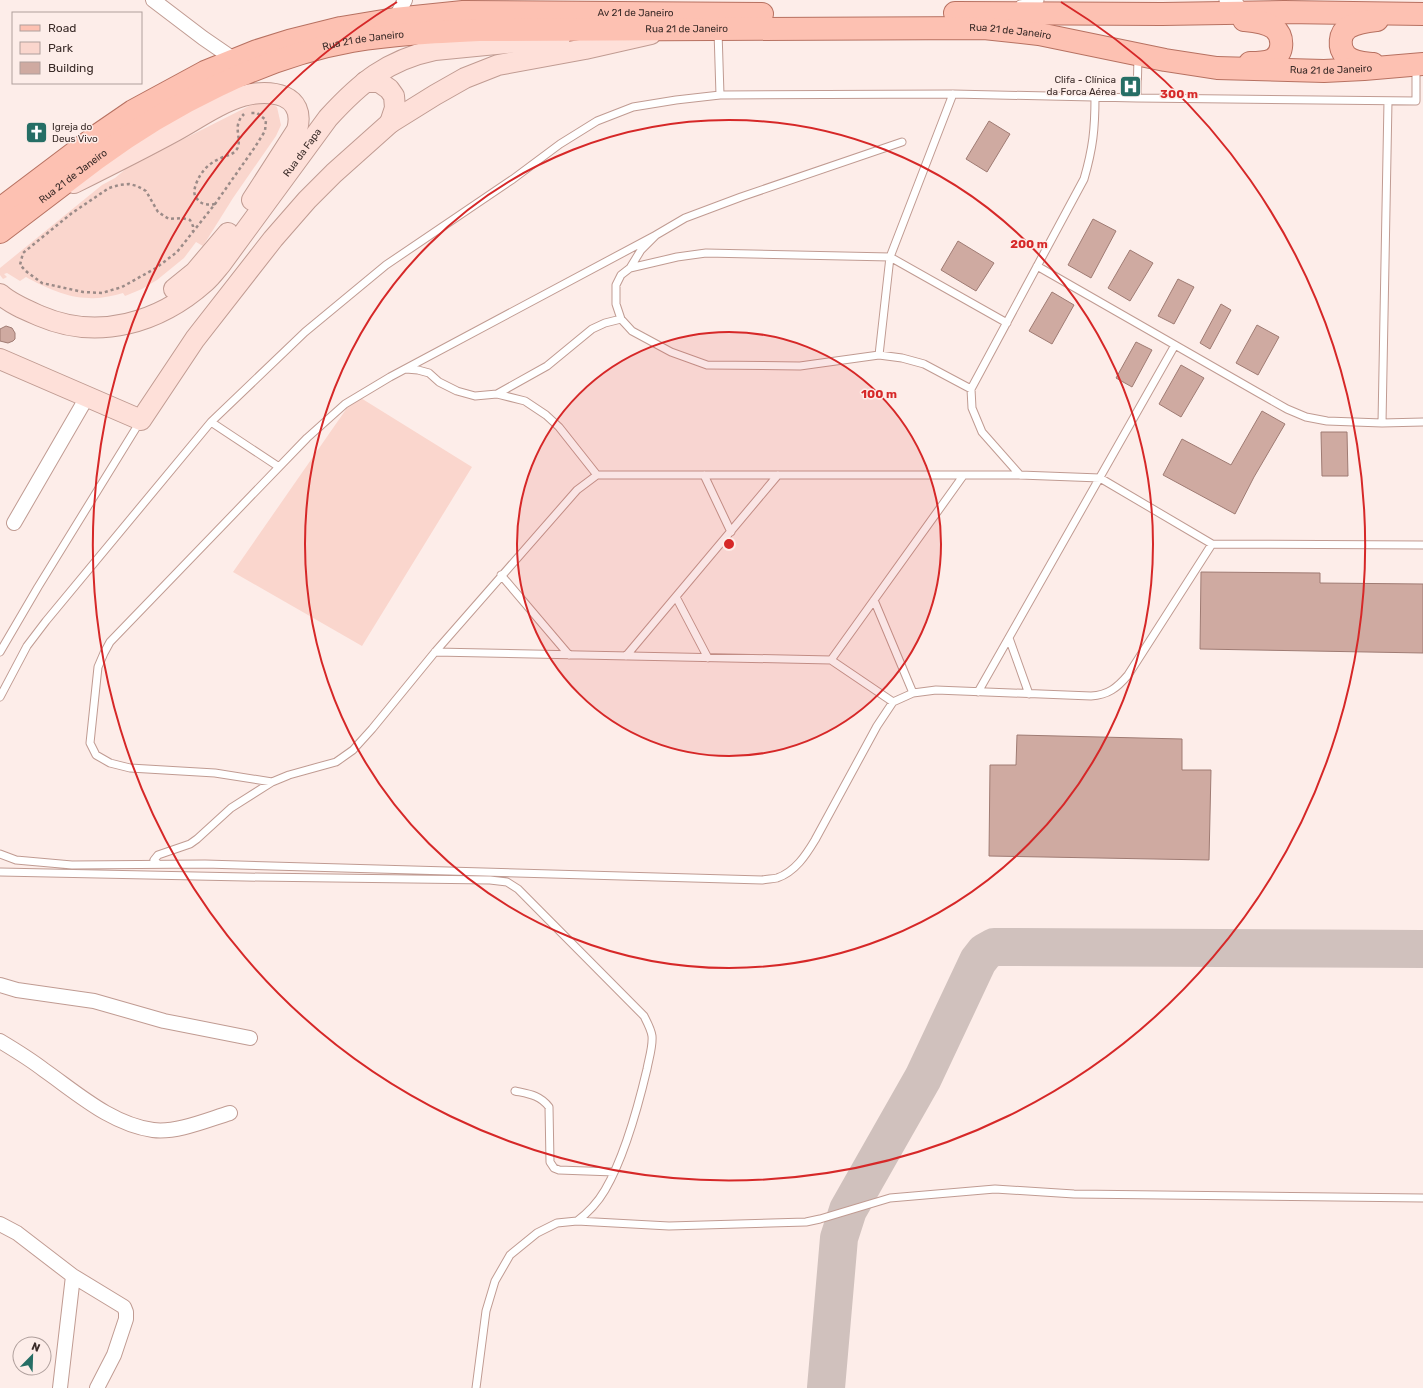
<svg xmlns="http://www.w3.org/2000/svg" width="1423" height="1388" font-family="Rubik,sans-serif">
<rect width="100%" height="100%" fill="#fdede9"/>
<path fill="#fad6cd" d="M 267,101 L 277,107 L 281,125 L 276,136 L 233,198 L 203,246 L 196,242 L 184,258 L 157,280 L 142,289 L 125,296 L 123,293 C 112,296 100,299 89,298 C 68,298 44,287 26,277 L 20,281 L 7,273 L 4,274 L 7,277 L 3,279 L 0,275 L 0,268 L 102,185 L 115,178 L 128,167 L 253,104 Z
M 356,395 L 472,467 L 362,646 L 233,572 Z"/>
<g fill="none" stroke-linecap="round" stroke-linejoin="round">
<path stroke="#d0c1bd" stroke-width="38" d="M 826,1388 L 839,1238 L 848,1210 L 923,1078 L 978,961 L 985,952 L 994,947 L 1423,949"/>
</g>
<path fill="#cfaaa1" stroke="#9f7b73" d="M 989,121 L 1010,134 L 987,172 L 966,159 Z
M 1093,219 L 1116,231 L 1091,278 L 1068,265 Z
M 958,241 L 994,263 L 976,291 L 941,270 Z
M 1130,250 L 1153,263 L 1130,301 L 1108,288 Z
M 1178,279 L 1194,287 L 1174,324 L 1158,316 Z
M 1052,292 L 1074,305 L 1052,344 L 1029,331 Z
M 1221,304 L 1231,310 L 1210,349 L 1200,343 Z
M 1257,325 L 1279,337 L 1258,375 L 1236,363 Z
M 6,326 L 12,328 L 15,333 L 15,339 L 13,341 L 8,343 L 0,341 L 0,329 Z
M 1136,342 L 1152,350 L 1132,387 L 1116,378 Z
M 1181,365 L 1204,378 L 1181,417 L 1159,404 Z
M 1262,411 L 1285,424 L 1254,477 L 1235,514 L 1163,475 L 1182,439 L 1231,465 Z
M 1321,432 L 1347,432 L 1348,476 L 1322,476 Z
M 1201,572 L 1320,573 L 1320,583 L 1423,584 L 1423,653 L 1200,649 Z
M 1017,735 L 1182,739 L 1182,770 L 1211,770 L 1209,860 L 989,856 L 990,765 L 1016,765 Z"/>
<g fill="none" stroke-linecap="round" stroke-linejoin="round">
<defs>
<path id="lane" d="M 1223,0 L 1240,3
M 1020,4 L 1040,0
M 718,31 L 720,95
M 1137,98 L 1138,56
M 656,235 L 390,377 L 345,404 L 307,438 L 110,642 L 104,653 L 98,667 L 90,743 L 96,755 L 110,763 L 130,768 L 215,773 L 272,782 L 289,775 L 336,762 L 353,750 L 372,729 L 435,652 L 577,490 L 597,475 L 1020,475 L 1100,478 L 1212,544 L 1423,545
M 1037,266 L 1257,392 L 1287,409 L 1306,417 L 1327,421 L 1382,423 L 1423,422
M 630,268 L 641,250 L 656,235 L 685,218 L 741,197 L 902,142
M 879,355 L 890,257 L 953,94
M 406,369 L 418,370 L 429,373 L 439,382 L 457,391 L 475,396 L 497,394 L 525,401 L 546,415 L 559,427 L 597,475
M 971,389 L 924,364 L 902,358 L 879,355 L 800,366 L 707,365 L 671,352 L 632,331 L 621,319 L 616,304 L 616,285 L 621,275 L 630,268 L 677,257 L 706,253 L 890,257 L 1007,323
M 497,394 L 547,366 L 592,329 L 605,323 L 621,319
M 211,422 L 279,467
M 1382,423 L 1388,101
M 704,475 L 731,532
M 1020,475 L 982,432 L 972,408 L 971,389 L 1084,179 C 1093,148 1095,129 1095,97
M 501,575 L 569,655
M 676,597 L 708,658
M 874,600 L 913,693
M 1009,638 L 1029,694
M 0,652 L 38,587 L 141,420
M 435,652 L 831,660 L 893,702
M 626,656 L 778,475
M 831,660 L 963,476
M 978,692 L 1175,345
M 0,697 L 27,646 L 46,621 L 211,422 L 305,332 L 386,265 L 513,179 L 560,144 L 597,121 L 633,107 L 676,100 L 720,95 L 953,94 L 1137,98 L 1416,101 L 1416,67
M 0,854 L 16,860 L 72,865 L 205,864 L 762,880 C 767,879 773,879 777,878 C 795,872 806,855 815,840 L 877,726 L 893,702 L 913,693 L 936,690 L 1091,696 C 1108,695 1117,688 1128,675 L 1212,544
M 157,863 L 154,860 L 158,855 L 190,844 L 197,839 L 231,808 L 272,782
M 0,872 L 245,877 L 490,880 L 507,882 L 518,889 L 644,1016 C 647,1022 651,1029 652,1036 C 653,1046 649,1058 647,1069 C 638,1107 625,1156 605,1190 C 598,1202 589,1212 577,1221
M 515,1091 C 529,1094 540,1095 549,1107 L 550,1162 L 554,1168 L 559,1170 L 614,1172
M 476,1388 L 486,1311 L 495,1281 L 510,1255 L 537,1233 L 557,1223 L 577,1221 L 669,1226 L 806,1222 L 820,1219 L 890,1198 L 995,1189 L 1074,1194 L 1423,1198"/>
<path id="street" d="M 153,0 L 203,38 L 235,60
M 395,19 L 405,0
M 14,523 L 87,397
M 0,985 L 17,990 L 94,1001 L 164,1021 L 250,1038
M 0,1041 C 15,1050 30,1059 44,1070 C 77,1093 111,1124 153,1130 C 177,1133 207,1120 230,1113
M 0,1224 L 17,1233 L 73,1276 L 124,1307 L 126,1312 L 126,1319 L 114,1355 L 97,1388
M 60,1388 L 73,1276"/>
<g id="secondary">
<path d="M 365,82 L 379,82 L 389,89 L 394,96 L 395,108 L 390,123"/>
<path d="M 74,183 C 108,166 142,149 175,131 C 197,119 219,103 243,96 C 270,88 307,94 297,130 L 252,200"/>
<path d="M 174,289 L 195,272 L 228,233"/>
<path id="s1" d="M 0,294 C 11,304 26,310 40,316 C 98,341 159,323 205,282 C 211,277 216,270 221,264 L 328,118 C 360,83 387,60 435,50 L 560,38"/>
<path d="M 0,359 L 141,420 L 195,339 L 273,239 L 307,200 L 334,173 L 390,123 L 435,95 L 465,78 L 498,65 L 585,49 L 651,34"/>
</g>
<g id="primary">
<path d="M 955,13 L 1162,14 L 1284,12 L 1423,14"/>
<path d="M 1244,20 C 1254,21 1266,22 1274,28 C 1284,36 1284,54 1272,60 C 1265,63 1258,63 1250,63"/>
<path d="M 1373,64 C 1365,63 1353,63 1346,56 C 1338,48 1339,33 1349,27 C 1358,22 1368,21 1377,20"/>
<path id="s2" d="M 0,209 L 98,135 L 133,111 L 205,72 L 257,51 L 289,41 L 341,28 L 395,19 L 463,12 L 762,14"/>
<path id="s3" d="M 0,232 C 32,208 64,183 96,159 C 169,105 262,57 352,41 C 394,34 436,32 479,30 L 984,28 L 1039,34 L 1165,60 L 1217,68 L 1324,71 L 1364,69 L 1423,64"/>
</g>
</defs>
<use href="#lane" stroke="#c09b92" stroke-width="9"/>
<use href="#street" stroke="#c09b92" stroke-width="16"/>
<use href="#secondary" stroke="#c09b92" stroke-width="22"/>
<use href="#primary" stroke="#b77161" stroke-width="24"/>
<path stroke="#9b8b88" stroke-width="2.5" stroke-dasharray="3 3" stroke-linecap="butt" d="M 215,204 C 209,205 202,205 198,200 C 193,195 194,190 196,184 C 201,171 209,163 221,158 C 227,155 233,155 237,149 C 243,138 231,127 244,114
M 193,233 L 193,226 L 190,220 L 182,218 L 169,219 L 158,212 L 146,191 L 137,186 L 129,184 L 119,185 L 109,188 L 72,213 L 23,253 L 20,265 L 27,272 L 42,283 L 83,292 L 102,293 L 122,287 L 156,268 L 177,252 L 215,204 L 255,147 L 265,131 L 266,120 L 257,113 L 251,113"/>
<use href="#lane" stroke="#fff" stroke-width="7"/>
<use href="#street" stroke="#fff" stroke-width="14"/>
<use href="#secondary" stroke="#fee0d9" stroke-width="20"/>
<use href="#primary" stroke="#fdc1b2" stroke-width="22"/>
</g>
<circle cx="729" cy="544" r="212" fill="#d62828" fill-opacity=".12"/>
<g fill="none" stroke="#d62828" stroke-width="2">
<circle cx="729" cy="544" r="212"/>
<circle cx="729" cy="544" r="424"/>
<path d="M1061 2A636 636 0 1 1 397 2"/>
</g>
<defs>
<symbol id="hospital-square" viewBox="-11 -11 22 22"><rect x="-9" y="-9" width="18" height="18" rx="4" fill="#266e65" stroke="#fdede9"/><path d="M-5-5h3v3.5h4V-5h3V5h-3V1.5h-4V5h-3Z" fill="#fff"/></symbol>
<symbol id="church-square" viewBox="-11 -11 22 22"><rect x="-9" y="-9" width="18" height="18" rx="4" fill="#266e65" stroke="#fdede9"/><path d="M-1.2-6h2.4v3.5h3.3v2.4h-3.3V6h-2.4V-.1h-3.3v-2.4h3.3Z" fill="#fff"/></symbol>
</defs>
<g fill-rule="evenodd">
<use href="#hospital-square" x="1118" y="74" width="25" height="25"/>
<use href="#church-square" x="24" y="120" width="25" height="25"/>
</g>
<g text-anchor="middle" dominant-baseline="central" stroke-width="3" stroke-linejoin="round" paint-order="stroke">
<g font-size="10" fill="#3a2b28" stroke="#fdede9">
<text stroke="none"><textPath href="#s2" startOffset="686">Av 21 de Janeiro</textPath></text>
<text stroke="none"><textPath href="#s3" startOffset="740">Rua 21 de Janeiro</textPath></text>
<text stroke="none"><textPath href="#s3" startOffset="1064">Rua 21 de Janeiro</textPath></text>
<text stroke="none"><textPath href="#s3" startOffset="416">Rua 21 de Janeiro</textPath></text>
<text stroke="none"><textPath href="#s3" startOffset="1388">Rua 21 de Janeiro</textPath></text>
<text stroke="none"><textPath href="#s1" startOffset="386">Rua da Fapa</textPath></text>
<text stroke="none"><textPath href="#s3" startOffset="92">Rua 21 de Janeiro</textPath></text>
</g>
<g font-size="10" fill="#3a2b28" stroke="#fdede9" text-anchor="end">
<text x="1116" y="80">Clifa - Clínica<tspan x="1116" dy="12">da Forca Aérea</tspan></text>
<text x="52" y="127" text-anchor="start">Igreja do<tspan x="52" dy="12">Deus Vivo</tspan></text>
</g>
</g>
<circle cx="729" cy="544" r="6" fill="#d62828" stroke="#fdede9" stroke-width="2"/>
<g font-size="12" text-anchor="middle" font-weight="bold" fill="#d62828" stroke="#fdede9" stroke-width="3" stroke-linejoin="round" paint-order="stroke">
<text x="1179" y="98">300 m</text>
<text x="1029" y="248">200 m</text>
<text x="879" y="398">100 m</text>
</g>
<rect x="12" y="12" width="130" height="72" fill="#fdede9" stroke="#af9f9c"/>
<rect x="20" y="25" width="20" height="6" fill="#fdc1b2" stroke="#af9f9c"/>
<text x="48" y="32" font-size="12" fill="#3a2b28">Road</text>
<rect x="20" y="42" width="20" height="12" fill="#fad6cd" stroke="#af9f9c"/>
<text x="48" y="52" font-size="12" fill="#3a2b28">Park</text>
<rect x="20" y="62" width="20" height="12" fill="#cfaaa1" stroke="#af9f9c"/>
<text x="48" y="72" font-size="12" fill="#3a2b28">Building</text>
<g transform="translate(32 1356) rotate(23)"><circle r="19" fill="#fdede9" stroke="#af9f9c"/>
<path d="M0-3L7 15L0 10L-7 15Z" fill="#266e65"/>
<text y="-6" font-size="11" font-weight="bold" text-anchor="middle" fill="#3a2b28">N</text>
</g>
</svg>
